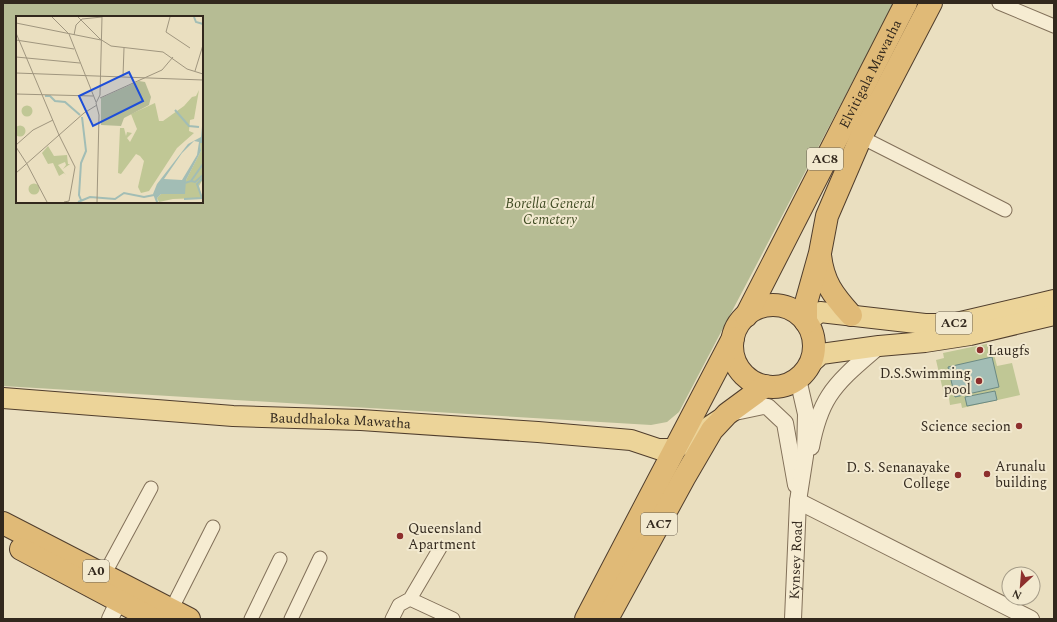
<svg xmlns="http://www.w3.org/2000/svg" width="1057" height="622" font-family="Spectral,serif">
<rect width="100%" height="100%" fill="#eadfc0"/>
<path fill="#c0c795" d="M 991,343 L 997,366 L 1012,363 L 1020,395 L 962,408 L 961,403 L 950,405 L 949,398 L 945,399 L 936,360 L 944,358 L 943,353 Z"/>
<path fill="#b6bc94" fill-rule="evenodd" d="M 3,3 L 894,3 L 679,412 L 667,422 L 651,425 L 3,386 ZM 17,17 L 202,17 L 202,202 L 17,202 Z"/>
<path fill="#a2bdb5" stroke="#6b8982" d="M 992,357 L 999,387 L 955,397 L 948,367 Z
M 995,391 L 997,400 L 967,406 L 965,397 Z"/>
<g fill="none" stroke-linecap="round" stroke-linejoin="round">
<defs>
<path id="minor" d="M 999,3 L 1054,26
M 861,137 L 1005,210
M 104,575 L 151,488
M 410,599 L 440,548
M 171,610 L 213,527
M 251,619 L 280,559
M 291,619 L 320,558
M 392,619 L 399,605 L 410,599 L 453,619"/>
<g id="tertiary">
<path d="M 735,412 L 763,406 L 768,407 L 785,423 L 796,485"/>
<path d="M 811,447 C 814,431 820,410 829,396 C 841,377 862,361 879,346"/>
<path d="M 798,501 L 1031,619"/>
<path d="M 110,619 L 118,602"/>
<path id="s1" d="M 793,619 L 798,501 L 805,456 L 806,414 L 798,379"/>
</g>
<g id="primary">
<path d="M 806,322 L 820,312 L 925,324 L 952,324 L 1054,300"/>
<path d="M 811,363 L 821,354 L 879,346 L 925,342 L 970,335 L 1054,315"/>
<path id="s2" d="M 3,398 L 233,416 L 361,420 L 538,432 L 631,440 L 658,449 L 675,449 L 719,420"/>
</g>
<g id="trunk">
<path d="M 820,255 C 823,282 833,295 851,315"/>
<circle cx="773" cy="346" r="41"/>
<path id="s3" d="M 746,316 L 906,3"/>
<path d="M 806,322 L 806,303 L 820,253 L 827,216 L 861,137 L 931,3"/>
<path d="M 3,523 L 189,619"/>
<path d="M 21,549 L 153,619"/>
<path d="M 586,619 L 733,338"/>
<path d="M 607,619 L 684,478 L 712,430 L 727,414 L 765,386"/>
</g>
</defs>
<use href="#minor" stroke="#827059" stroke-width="15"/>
<use href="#tertiary" stroke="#827059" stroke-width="18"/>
<use href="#primary" stroke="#503e2d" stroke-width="22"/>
<use href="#trunk" stroke="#503e2d" stroke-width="24"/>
<use href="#minor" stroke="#f6ecd2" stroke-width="13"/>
<use href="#tertiary" stroke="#f6ecd2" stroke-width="16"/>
<use href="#primary" stroke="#ecd499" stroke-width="20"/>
<use href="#trunk" stroke="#e0ba77" stroke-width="22"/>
</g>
<g fill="#8d2f2d" stroke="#f2e9cf" stroke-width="1.5">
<circle cx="980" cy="350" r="4"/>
<circle cx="979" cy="381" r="4"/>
<circle cx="1019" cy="426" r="4"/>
<circle cx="987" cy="474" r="4"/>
<circle cx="958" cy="475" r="4"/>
<circle cx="400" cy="536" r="4"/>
</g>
<g text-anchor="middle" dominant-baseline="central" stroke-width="4" stroke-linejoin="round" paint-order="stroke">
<g fill="#f2e9cf" stroke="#6c6252" stroke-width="1">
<rect x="807" y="148" width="36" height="22" rx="3"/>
<rect x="936" y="312" width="36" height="22" rx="3"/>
<rect x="641" y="513" width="36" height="22" rx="3"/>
<rect x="83" y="560" width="26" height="22" rx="3"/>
</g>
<g font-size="13" font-weight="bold" fill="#32281d">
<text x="825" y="159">AC8</text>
<text x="954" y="323">AC2</text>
<text x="659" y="524">AC7</text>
<text x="96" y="571">A0</text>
</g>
<g font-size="14" fill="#32281d" stroke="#f2e9cf">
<text stroke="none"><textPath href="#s3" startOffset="272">Elvitigala Mawatha</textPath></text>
<text stroke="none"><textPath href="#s2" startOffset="338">Bauddhaloka Mawatha</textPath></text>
<text stroke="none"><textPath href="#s1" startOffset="59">Kynsey Road</textPath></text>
</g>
<g font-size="14" font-style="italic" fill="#424d25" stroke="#f2e9cf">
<text x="550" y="203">Borella General<tspan x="550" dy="16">Cemetery</tspan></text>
</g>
<g font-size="14" fill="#32281d" stroke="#f2e9cf" text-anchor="start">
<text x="988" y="350">Laugfs</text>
<text x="971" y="373" text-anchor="end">D.S.Swimming<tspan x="971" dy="16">pool</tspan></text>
<text x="1011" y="426" text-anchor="end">Science secion</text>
<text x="995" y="466">Arunalu<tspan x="995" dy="16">building</tspan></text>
<text x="950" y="467" text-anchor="end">D. S. Senanayake<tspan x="950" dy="16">College</tspan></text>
<text x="408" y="528">Queensland<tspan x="408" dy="16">Apartment</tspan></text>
</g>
</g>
<g transform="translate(16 16)">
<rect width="187" height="187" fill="#eadfc0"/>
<path d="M 183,74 L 178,103 L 174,104 L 173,115 L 178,117 L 161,132 L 133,175 L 125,177 L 122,171 L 128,145 L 124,140 L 120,138 L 105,158 L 102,157 L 104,112 L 108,112 L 110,120 L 111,116 L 116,117 L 111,122 L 114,126 L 121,113 L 115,98 L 139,87 L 143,105 L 147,105 L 168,90 L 176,81 L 180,80 ZM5.5 95a5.5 5.5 0 1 1 11 0a5.5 5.5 0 1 1-11 0ZM-1.5 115a5.5 5.5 0 1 1 11 0a5.5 5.5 0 1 1-11 0ZM 184,127 L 187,127 L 187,163 L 183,170 L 186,182 L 157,183 L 143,186 L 141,182 L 145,178 L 170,164 L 185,135 ZM 32,130 L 38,140 L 51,139 L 52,148 L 54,148 L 47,153 L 50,149 L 49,146 L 42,149 L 50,159 L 48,157 L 43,160 L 37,147 L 32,148 L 26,137 ZM12.5 173a5.5 5.5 0 1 1 11 0a5.5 5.5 0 1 1-11 0Z" fill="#c0c795"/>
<path d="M 123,65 L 129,66 L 135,81 L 133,89 L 108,102 L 105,110 L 85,109 L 85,82 Z" fill="#b6bc94"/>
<path d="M 187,100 L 187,127 L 184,127 L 185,135 L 170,164 L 169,178 L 145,178 L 141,182 L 142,186 L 140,186 L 137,178 L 141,168 L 172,128 L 185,121 ZM 178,125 L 183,126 L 181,139 L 166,164 L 148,163 L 166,137 Z" fill="#a2bdb5" fill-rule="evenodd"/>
<path fill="none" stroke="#a2bdb5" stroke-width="2" d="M 178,1 L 180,6 L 187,8M 29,80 L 34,80 L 39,85 L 49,86 L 64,99M 159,94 L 173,110 L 183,111M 175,165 L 179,166 L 187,159M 169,167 L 175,165 L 187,148M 168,183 L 186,182 L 181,168 L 187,162M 65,184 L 63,179 L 65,147 L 70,135 L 66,101M 62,186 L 74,181 L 99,183 L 108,177 L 128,181 L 138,179"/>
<path fill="none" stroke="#a0967f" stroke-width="1" d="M 36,1 L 53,18 L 80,86M 62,1 L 84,23 L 95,30 L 147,36 L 171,53 L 187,58M 154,1 L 150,16 L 174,32M 0,7 L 85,24M 0,17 L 43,119M 58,19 L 60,9 L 66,3 L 86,1M 0,24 L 58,33M 0,41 L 64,47M 179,55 L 187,29M 0,57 L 187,64M 107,60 L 108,32M 0,78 L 77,80M 84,82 L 146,54 L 157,41M 43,119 L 59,151 L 53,185 L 48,186M 0,129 L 17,114 L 37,104M 0,131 L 11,148M 11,148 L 31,186M 0,157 L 68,97 L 81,89M 81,186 L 83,99 L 80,87 L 84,79 L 86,1"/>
<path fill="#1d4ed8" fill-opacity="0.15" stroke="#1d4ed8" stroke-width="2" d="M 113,56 L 127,85 L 77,110 L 63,80 Z"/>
<rect width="187" height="187" fill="none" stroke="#32281d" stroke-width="2"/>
</g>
<rect width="1057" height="622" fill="none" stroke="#32281d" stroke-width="8"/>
<g transform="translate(1021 586) rotate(206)"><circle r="19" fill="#f2e9cf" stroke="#a59c88"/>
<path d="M0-3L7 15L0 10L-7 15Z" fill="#8d2f2d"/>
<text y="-6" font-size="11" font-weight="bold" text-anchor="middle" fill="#32281d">N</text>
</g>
</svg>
